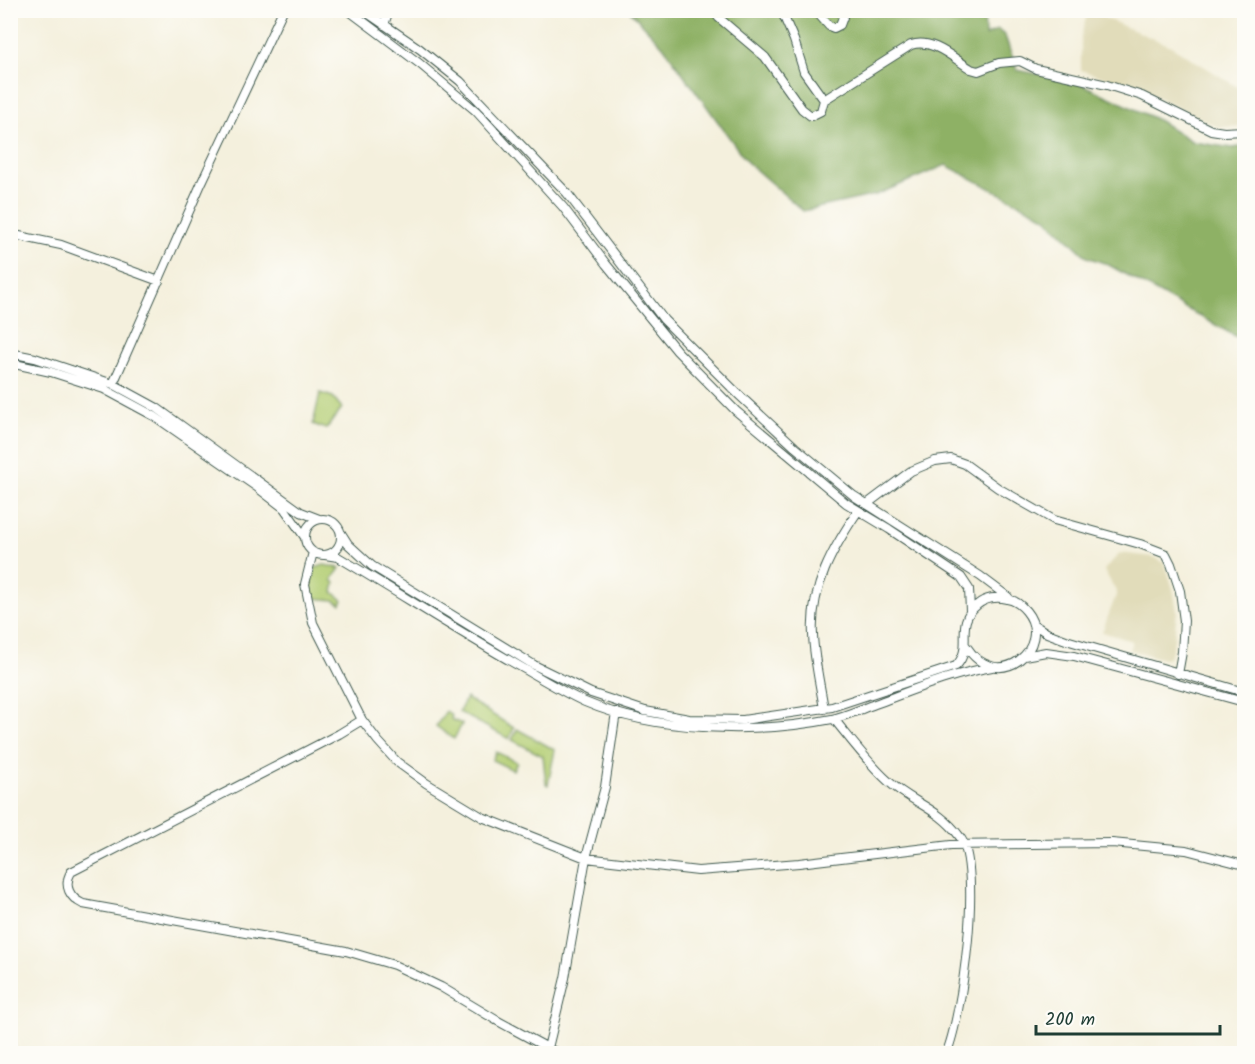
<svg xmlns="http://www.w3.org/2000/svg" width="1255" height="1064" font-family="Kalam,sans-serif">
<rect width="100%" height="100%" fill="#fdfcf7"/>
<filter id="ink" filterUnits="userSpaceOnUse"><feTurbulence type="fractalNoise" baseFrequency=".0167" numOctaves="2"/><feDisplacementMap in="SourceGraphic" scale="12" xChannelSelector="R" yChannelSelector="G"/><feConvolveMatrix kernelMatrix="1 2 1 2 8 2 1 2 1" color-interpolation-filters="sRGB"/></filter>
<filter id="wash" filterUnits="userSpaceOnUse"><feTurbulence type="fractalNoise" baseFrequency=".008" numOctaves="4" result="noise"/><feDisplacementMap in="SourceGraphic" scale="24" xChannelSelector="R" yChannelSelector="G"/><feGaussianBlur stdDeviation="1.35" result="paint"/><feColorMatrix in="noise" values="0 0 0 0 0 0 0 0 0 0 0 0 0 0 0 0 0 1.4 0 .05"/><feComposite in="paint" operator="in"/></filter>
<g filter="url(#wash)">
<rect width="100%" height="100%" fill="#f4f0dd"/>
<path fill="#e1dcba" d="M 1088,11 L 1171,46 L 1244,91 L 1244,126 L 1218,127 L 1143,90 L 1081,70 L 1081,36 Z
M 1120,553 L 1154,557 L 1165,564 L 1173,589 L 1177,611 L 1173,649 L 1168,658 L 1164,659 L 1130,650 L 1132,641 L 1102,632 L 1117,593 L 1104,570 Z"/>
<path fill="#b3ce73" stroke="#698654" stroke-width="1.5" d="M 320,393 L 333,397 L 342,408 L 326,429 L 313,424 Z
M 324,565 L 340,568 L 332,580 L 335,583 L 333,592 L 343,600 L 341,604 L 334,600 L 312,598 C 308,588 312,578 315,568 Z
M 466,698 L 514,728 L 509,739 L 459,712 Z
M 446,711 L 452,715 L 451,719 L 462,724 L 454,739 L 436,726 Z
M 517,729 L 555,750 L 548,785 L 546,784 L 543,756 L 512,740 Z
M 496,752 L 517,762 L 513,770 L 492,760 Z"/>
<path fill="#8eb165" stroke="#56774c" stroke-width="1.5" d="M 630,11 L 984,11 L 985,36 L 998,30 L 1005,36 L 1017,70 L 1075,81 L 1160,121 L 1193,142 L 1233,148 L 1244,146 L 1244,341 L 1107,264 L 1087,257 L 1045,217 L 946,165 L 876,195 L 803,211 L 747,162 L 663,46 Z"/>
</g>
<g filter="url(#ink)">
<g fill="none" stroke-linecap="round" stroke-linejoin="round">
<defs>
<path id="minor" d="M 348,10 L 420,64 L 476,111 L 563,207 L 606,264 L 677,351 L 736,411 L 846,503 L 889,529 L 961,577 L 969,589 L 970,611
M 363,10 L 420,49 L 460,81 L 567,193 L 664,320 L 738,394 L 795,447 L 854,496 L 980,576 L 1008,597
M 713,10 L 719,18 L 765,57 L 802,109 L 811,116 L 821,111 L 824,100 L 804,72 L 794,40 L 781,10
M 815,10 L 829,26 L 834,28 L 840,25 L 843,17 L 840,10
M 384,25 L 389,10
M 824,100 L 911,45 C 933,38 953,58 971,69 L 978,71 L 999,63 L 1020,61 L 1036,69 L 1107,85 L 1142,96 L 1211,130 L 1224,132 L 1244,131
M 10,234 L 61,245 L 159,281
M 10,353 L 35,358 L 113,384 L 157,408 L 301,512 L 319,519
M 10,363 L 51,372 L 104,389 L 154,416 L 258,488 L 284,508 L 304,536
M 113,384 L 202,182 L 283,10
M 867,504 L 911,471 L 935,461 L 951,459 L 965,464 L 998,488 L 1054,520 L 1140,544 L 1166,554 L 1171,564 L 1180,591 L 1184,621 L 1182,652 L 1178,674
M305 537a18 18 0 1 1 36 0a18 18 0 1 1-36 0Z
M 341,533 L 348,544 L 372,566 L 534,665 L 591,693 L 645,711 L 689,719 L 743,720 L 832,707 L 956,666 C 975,646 953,624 977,605 C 985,598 997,596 1007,599 C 1015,600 1021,605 1026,611 C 1055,646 998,696 966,646
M 313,552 L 305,584 L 313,623 L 362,720 L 378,741 L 397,762 L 426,783 L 482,817 L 586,858 L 698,871 L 799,863 L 951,845 L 1112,843 L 1186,850 L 1244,865
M 325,555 L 338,557 C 399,593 459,632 521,667 C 542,679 563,692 585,702 C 655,732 758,734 832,719 C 846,716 861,709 875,704 C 913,690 951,674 992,667
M 1033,624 L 1047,633 L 1066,640 L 1244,692
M 1024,656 L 1046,652 L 1074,656 L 1244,702
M 824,709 C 820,684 814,659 813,635 C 810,588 833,548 858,511
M 834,719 C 851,740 868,763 888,781 C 912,803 939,808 960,837 C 983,867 962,1018 946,1054
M 362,720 L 339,734 L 71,872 C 63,886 70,898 83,904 L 346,951 L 394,965 L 441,987 L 496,1020 L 559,1054
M 548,1048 L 565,978 L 586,858 L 605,787 L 616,712"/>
</defs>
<use href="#minor" stroke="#3f584d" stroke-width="10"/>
<use href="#minor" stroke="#fff" stroke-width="8"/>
</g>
</g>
<rect width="1255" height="1064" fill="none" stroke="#fdfcf7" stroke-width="36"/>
<path d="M1036 1025v9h184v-9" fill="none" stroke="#1f3d34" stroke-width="3"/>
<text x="1045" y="1025" font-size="18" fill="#1f3d34" stroke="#fdfcf7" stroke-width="4.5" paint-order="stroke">200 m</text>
</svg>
